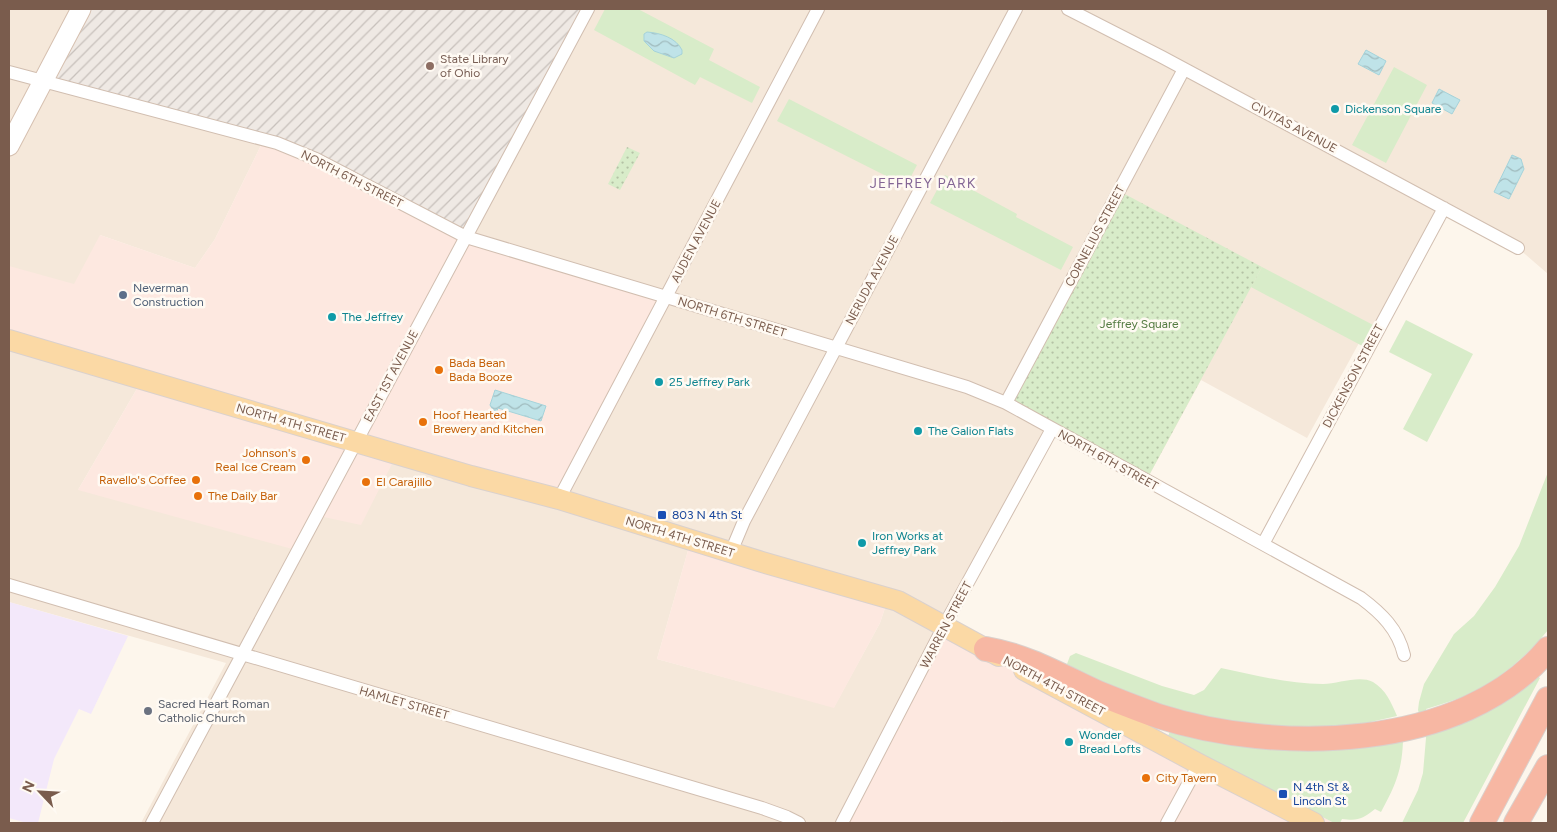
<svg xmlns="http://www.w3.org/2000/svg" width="1557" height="832" font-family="Figtree,sans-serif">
<defs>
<pattern id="industrial-furrows" width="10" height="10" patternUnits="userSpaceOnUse" patternTransform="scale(1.25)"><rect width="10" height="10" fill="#efe9e4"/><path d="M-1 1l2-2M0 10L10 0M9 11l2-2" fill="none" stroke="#c7c0bb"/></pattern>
<pattern id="park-dots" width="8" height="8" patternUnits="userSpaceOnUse" patternTransform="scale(1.25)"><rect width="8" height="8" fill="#d8ecc9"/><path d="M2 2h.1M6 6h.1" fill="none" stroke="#b4c2a5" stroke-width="1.8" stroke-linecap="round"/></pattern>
<pattern id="water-waves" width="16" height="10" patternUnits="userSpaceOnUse" patternTransform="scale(1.25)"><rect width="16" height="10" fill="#bfe3e8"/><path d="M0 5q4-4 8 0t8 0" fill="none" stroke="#a0bbbe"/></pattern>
</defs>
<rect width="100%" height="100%" fill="#fdf6ec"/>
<path fill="#f5e8da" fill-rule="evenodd" d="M 9,9 L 81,9 L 266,135 L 215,239 L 195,268 L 100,235 L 142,380 L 78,490 L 588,9 L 1548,9 L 1548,274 L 1518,248 L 1443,208 L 1378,329 L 1359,343 L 1307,438 L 1201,380 L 1146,481 L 1052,429 L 841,823 L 141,823 L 226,663 L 9,602 ZM 691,540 L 888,599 L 880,623 L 834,707 L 657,659 Z"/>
<path fill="#fde8e0" d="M 266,135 L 466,237 L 296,550 L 78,490 L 142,380 L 9,341 L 9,266 L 74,284 L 100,235 L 195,268 L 215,239 Z
M 467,240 L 663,299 L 555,501 L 396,456 L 361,525 L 319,516 Z
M 691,540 L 888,599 L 880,623 L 834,708 L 657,659 Z
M 944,626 L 1067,664 L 1118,691 L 1154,729 L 1334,823 L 1005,823 L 1001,821 L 1000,823 L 841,823 Z"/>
<path fill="url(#industrial-furrows)" d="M 81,9 L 589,9 L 466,237 L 323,159 L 42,83 Z"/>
<path fill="#f3e8fa" d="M 9,602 L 128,636 L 91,714 L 79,709 L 54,759 L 38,823 L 27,823 L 9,818 Z"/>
<path fill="#d8ecc9" d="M 605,9 L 638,9 L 714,49 L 709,60 L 760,87 L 752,103 L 700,77 L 695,85 L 594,30 Z
M 1394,67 L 1427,85 L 1386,163 L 1352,145 Z
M 789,99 L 917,165 L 906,186 L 777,121 Z
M 945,175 L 1017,214 L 1016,217 L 1073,247 L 1061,270 L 930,203 Z
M 1262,267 L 1379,328 L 1368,349 L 1251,287 Z
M 1406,320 L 1473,354 L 1427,442 L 1403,429 L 1432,374 L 1389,352 Z
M 1548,472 L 1548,630 C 1529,654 1501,678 1474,692 C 1459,699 1442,704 1426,709 L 1433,731 L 1536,675 L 1540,678 L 1463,823 L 1402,823 L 1418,790 L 1423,773 L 1426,738 L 1418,710 L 1419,702 L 1424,684 L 1454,634 L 1474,616 L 1495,587 L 1519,546 Z
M 1076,653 L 1162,686 L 1194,695 L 1204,690 L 1221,668 C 1255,675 1288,684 1323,684 C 1338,684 1359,675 1373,682 C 1386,690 1391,702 1397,716 L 1366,723 L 1316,728 L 1239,725 L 1160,706 L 1118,691 L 1067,664 L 1070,656 Z
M 1171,729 L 1403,741 C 1402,771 1395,786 1381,812 L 1375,809 C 1362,819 1359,821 1342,819 L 1340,823 L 1334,823 L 1168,736 Z"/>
<path fill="url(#park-dots)" d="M 627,147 L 640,153 L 620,190 L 608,184 Z
M 1119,191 L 1262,267 L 1146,481 L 1006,403 Z"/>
<path fill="url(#water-waves)" stroke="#a5d3da" d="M 647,32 C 661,33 676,38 682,50 L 682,54 L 674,58 L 654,51 L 644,41 L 644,34 Z
M 1366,50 L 1386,61 L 1379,75 L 1358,64 Z
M 1439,89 L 1460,100 L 1452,114 L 1432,103 Z
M 1512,155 L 1521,159 L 1524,169 L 1509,199 L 1494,192 Z
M 495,390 L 546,406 L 541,421 L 498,408 L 497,411 L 493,410 L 490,405 Z"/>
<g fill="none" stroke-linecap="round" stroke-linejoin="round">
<defs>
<path id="street" d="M 1068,9 L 1162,57 L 1518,248
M 9,72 L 277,143 L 316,159 L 466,237 L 967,387 L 1006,403 L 1361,598 C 1381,613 1398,629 1404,655
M 1006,403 L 1184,69
M 559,499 L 818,9
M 1263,544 L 1444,208
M 731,552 L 744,521 L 1016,9
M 9,585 L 762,808 L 787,817 L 799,823
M 152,823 L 588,9
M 842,823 L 944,626 L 1052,429
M 1167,823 L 1199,764"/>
<path id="secondary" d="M 9,146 L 81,9"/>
<path id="primary" d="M 9,340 L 471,476 L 559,499 L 762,562 L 898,601 L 999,656
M 1024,670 L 1199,764 L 1314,823"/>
<path id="highway" d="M 986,649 C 1027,656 1061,676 1098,693 C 1118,701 1138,709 1158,716 C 1276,754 1462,752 1548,649
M 1482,823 L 1548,699
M 1516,823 L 1548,767"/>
</defs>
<use href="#street" stroke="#d1beb0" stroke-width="14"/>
<use href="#secondary" stroke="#d6c0b0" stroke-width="21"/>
<use href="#primary" stroke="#dad1cd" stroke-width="22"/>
<use href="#highway" stroke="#dad1cd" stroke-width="26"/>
<use href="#street" stroke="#fff" stroke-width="12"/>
<use href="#secondary" stroke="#fff" stroke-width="19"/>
<use href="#primary" stroke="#fbd9a5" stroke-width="20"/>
<use href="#highway" stroke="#f7b7a3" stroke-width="24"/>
</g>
<circle fill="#8d6e63" stroke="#fffaf3" stroke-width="2" cx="430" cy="66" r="5"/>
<g fill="#0f9aa8" stroke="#fffaf3" stroke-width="2">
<circle cx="1335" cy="109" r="5"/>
<circle cx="332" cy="317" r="5"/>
<circle cx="659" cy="382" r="5"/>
<circle cx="918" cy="431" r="5"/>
<circle cx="862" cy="543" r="5"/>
<circle cx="1069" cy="742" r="5"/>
</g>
<circle fill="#5c6f8a" stroke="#fffaf3" stroke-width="2" cx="123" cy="295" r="5"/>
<g fill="#e8710a" stroke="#fffaf3" stroke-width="2">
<circle cx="439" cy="370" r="5"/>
<circle cx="423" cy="422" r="5"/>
<circle cx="306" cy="460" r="5"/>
<circle cx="196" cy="480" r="5"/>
<circle cx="366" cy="482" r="5"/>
<circle cx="198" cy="496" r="5"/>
<circle cx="1146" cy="778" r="5"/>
</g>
<g fill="#1a4fb4" stroke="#fffaf3" stroke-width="2">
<rect x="657" y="510" width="10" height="10" rx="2.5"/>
<rect x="1278" y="789" width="10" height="10" rx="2.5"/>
</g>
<circle fill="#6b7280" stroke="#fffaf3" stroke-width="2" cx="148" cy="711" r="5"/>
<g text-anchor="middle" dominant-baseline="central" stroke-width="5" stroke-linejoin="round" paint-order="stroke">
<g font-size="12" fill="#785e54" stroke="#fffaf3" text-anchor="start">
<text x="440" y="59">State Library<tspan x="440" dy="14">of Ohio</tspan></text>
</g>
<g font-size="12" fill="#0d838f" stroke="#fffaf3" text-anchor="start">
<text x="1345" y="109">Dickenson Square</text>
<text x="342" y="317">The Jeffrey</text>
<text x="669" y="382">25 Jeffrey Park</text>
<text x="928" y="431">The Galion Flats</text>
<text x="872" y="536">Iron Works at<tspan x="872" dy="14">Jeffrey Park</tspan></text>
<text x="1079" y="735">Wonder<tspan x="1079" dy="14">Bread Lofts</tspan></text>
</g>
<g font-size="12" fill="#7a5c4d" stroke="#fffaf3">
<text transform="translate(1294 127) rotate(28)">CIVITAS AVENUE</text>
<text transform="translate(352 179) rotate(27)">NORTH 6TH STREET</text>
<text transform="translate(1095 236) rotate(-62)">CORNELIUS STREET</text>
<text transform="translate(696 241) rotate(-62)">AUDEN AVENUE</text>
<text transform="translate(872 280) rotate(-62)">NERUDA AVENUE</text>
<text transform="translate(732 317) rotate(17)">NORTH 6TH STREET</text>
<text transform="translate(391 376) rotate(-62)">EAST 1ST AVENUE</text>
<text transform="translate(1353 376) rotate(-62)">DICKENSON STREET</text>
<text transform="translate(291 423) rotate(16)">NORTH 4TH STREET</text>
<text transform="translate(1108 460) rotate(29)">NORTH 6TH STREET</text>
<text transform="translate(680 537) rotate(17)">NORTH 4TH STREET</text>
<text transform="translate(946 625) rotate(-62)">WARREN STREET</text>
<text transform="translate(1054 686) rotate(28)">NORTH 4TH STREET</text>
<text transform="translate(404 703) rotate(16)">HAMLET STREET</text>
</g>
<g font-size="12" fill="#4e5e75" stroke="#fffaf3" text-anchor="start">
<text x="133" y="288">Neverman<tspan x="133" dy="14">Construction</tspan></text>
</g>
<g font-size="12" fill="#537a41" stroke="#fffaf3">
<text x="1139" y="324">Jeffrey Square</text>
</g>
<g font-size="12" fill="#c56008" stroke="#fffaf3" text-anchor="start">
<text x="449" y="363">Bada Bean<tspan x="449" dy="14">Bada Booze</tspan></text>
<text x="433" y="415">Hoof Hearted<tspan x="433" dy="14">Brewery and Kitchen</tspan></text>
<text x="296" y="453" text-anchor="end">Johnson's<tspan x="296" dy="14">Real Ice Cream</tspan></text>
<text x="186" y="480" text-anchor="end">Ravello's Coffee</text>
<text x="376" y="482">El Carajillo</text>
<text x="208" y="496">The Daily Bar</text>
<text x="1156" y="778">City Tavern</text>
</g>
<g font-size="12" fill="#164399" stroke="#fffaf3" text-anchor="start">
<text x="672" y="515">803 N 4th St</text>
<text x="1293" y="787">N 4th St &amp;<tspan x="1293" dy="14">Lincoln St</tspan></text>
</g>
<g font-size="12" fill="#5b616d" stroke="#fffaf3" text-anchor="start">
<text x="158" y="704">Sacred Heart Roman<tspan x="158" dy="14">Catholic Church</tspan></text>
</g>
<g font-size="14" letter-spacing="1" fill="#846695" stroke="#fffaf3">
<text x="923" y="183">JEFFREY PARK</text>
</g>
</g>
<rect width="1557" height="832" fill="none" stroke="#7a5c4d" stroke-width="20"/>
<g transform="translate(40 792) rotate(295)" stroke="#fffaf3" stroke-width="4" paint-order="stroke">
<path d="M0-4L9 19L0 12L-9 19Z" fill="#7a5c4d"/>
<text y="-8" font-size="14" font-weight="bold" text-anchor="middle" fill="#7a5c4d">N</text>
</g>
</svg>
